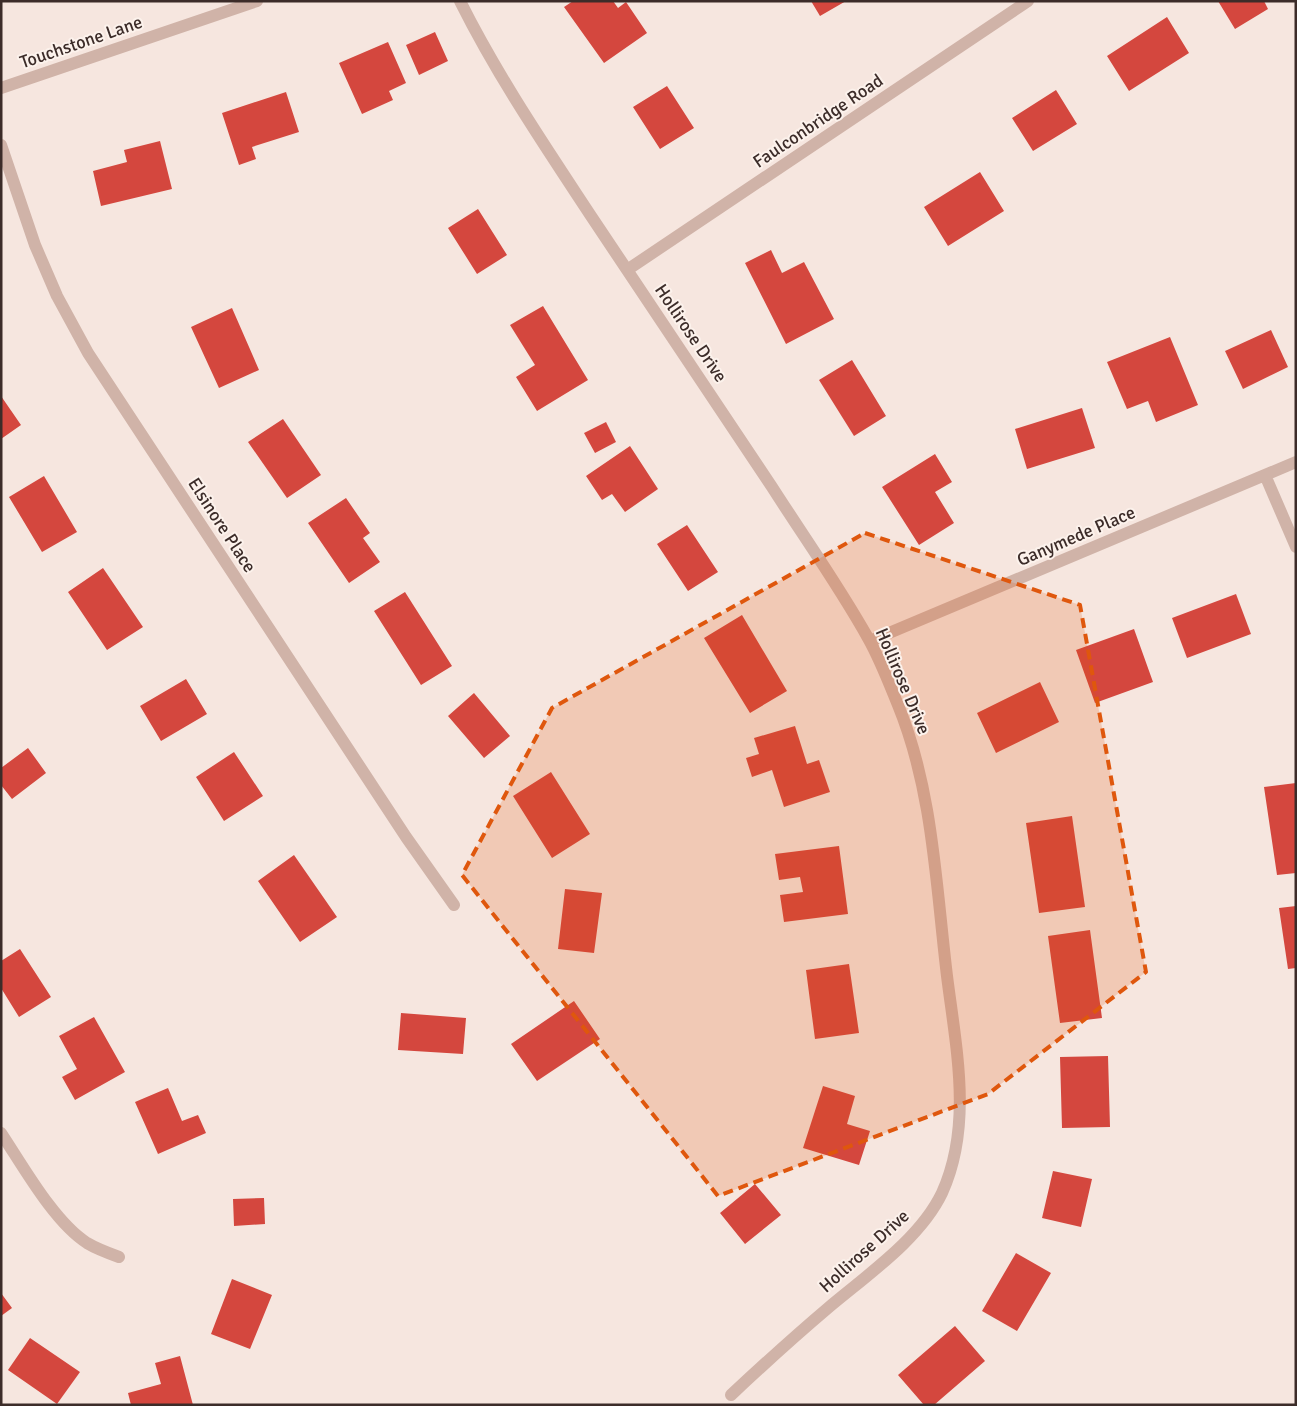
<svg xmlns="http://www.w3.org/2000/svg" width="1297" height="1406" font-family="Signika,sans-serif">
<rect width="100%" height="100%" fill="#f6e6df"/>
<path fill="#d4473e" d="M 573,1 L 613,1 L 618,8 L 626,2 L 647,33 L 604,63 L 564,7 Z
M 811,1 L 846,1 L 820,16 Z
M 1218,1 L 1264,1 L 1268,9 L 1235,29 Z
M 1167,17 L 1189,53 L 1129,91 L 1107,56 Z
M 435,32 L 448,61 L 419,75 L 406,45 Z
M 388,42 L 406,83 L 389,91 L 393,100 L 362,114 L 339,63 Z
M 667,86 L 694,128 L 660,149 L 633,107 Z
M 1056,90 L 1077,124 L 1033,151 L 1012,118 Z
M 286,92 L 299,132 L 252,147 L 256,159 L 239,165 L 222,113 Z
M 160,141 L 172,189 L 101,206 L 93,171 L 127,162 L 124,150 Z
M 980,172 L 1004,211 L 948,246 L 924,207 Z
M 478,209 L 507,255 L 477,274 L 448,228 Z
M 771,250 L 782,273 L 804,262 L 834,319 L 786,344 L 745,263 Z
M 543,306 L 588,380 L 537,411 L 516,377 L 535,365 L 510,325 Z
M 232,308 L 259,370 L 219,388 L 191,327 Z
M 1271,330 L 1288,367 L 1243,389 L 1225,351 Z
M 1170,337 L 1198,405 L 1156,422 L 1148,401 L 1127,409 L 1107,362 Z
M 852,360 L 886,416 L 854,436 L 819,380 Z
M 1,396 L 21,425 L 1,439 Z
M 1082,408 L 1095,448 L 1027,469 L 1015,429 Z
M 283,419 L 321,475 L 287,498 L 248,442 Z
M 606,422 L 616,442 L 595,453 L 584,433 Z
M 630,446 L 658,489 L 625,512 L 612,494 L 602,500 L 586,476 Z
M 935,454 L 952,482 L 935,492 L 954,523 L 919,545 L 882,487 Z
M 44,476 L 77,532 L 42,552 L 9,497 Z
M 346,498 L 370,533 L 363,538 L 380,562 L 349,583 L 308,523 Z
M 687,525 L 718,572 L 688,591 L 657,544 Z
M 103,568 L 143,627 L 107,650 L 68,592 Z
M 405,592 L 452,666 L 421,685 L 374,611 Z
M 1236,594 L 1251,634 L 1187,658 L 1172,618 Z
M 742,615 L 787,691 L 750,713 L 704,638 Z
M 1134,629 L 1153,682 L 1095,703 L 1076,650 Z
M 186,679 L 207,714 L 161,741 L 140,706 Z
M 1040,682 L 1059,722 L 996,753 L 977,713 Z
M 474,693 L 510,736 L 484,758 L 448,716 Z
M 795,726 L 807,764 L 819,760 L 830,792 L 784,807 L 772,770 L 752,777 L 746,758 L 759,754 L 754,738 Z
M 28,748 L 46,773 L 12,799 L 1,785 L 1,768 Z
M 234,752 L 263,796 L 224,821 L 196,777 Z
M 551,772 L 590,834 L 552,858 L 513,796 Z
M 1296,783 L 1296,873 L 1277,875 L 1264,787 Z
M 1072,816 L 1085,907 L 1039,913 L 1026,823 Z
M 839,846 L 848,914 L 784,922 L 780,895 L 803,892 L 800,877 L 779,880 L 775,854 Z
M 294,855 L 337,917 L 300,942 L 258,881 Z
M 565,889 L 602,893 L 594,953 L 558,949 Z
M 1296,906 L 1296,968 L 1288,969 L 1279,908 Z
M 1090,930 L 1102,1018 L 1060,1023 L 1048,936 Z
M 20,949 L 51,997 L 19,1017 L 1,988 L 1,961 Z
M 849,964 L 859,1033 L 815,1039 L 806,970 Z
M 574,1001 L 600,1039 L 537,1081 L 511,1044 Z
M 401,1013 L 466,1018 L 463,1054 L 398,1050 Z
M 94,1017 L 125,1072 L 75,1100 L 62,1077 L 77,1069 L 59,1036 Z
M 1108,1056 L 1110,1127 L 1062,1128 L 1060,1057 Z
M 823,1086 L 855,1096 L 847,1124 L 870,1131 L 859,1165 L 803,1148 Z
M 168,1088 L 182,1121 L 198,1115 L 206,1133 L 158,1154 L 135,1102 Z
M 1053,1171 L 1092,1179 L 1081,1227 L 1042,1218 Z
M 755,1184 L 781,1215 L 745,1244 L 720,1213 Z
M 264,1198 L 265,1224 L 234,1226 L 233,1199 Z
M 1016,1253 L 1051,1273 L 1017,1331 L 982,1311 Z
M 232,1279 L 272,1295 L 250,1349 L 211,1334 Z
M 1,1293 L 12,1308 L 1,1316 Z
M 955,1326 L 985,1361 L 934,1405 L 924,1405 L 898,1375 Z
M 30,1338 L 80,1372 L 57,1404 L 8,1370 Z
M 180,1356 L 193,1405 L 131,1405 L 128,1393 L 161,1384 L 155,1363 Z"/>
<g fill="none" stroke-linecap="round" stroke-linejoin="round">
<path stroke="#d0b3a8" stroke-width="12" d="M 460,1 C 498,77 545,146 591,216 C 651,307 712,396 772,487 C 804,537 839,586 868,638 C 880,659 889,683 898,705 C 933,790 936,886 947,976 C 956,1048 973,1125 942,1193 C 920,1239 867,1275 828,1308 C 795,1336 763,1365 731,1395
M 1,88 L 257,1
M 1,145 L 35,245 L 57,296 L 88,353 L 406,837 L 454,905
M 627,270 L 1028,1
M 1265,475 L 1296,547
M 870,641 L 1296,462
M 1,1133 C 23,1166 54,1222 87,1243 C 97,1249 108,1253 119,1257"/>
</g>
<path fill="#df570d" fill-opacity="0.2" stroke="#df570d" stroke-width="4" stroke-dasharray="10 6" stroke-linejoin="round" d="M 865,533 L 1080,605 L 1146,972 L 988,1094 L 718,1196 L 462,875 L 552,708 Z"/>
<g text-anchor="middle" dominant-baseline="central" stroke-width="4" stroke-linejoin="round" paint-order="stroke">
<g font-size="18" fill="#3c2c29" stroke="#fcf2ec">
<text transform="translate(81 42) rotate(-19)">Touchstone Lane</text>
<text transform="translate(818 121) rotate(-34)">Faulconbridge Road</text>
<text transform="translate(691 333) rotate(56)">Hollirose Drive</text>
<text transform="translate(222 525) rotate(57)">Elsinore Place</text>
<text transform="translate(1076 536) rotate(-23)">Ganymede Place</text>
<text transform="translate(903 681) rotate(67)">Hollirose Drive</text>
<text transform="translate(864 1251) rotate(-42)">Hollirose Drive</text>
</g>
</g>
<rect width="1297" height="1406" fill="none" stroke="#3c2c29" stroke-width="5"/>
</svg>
